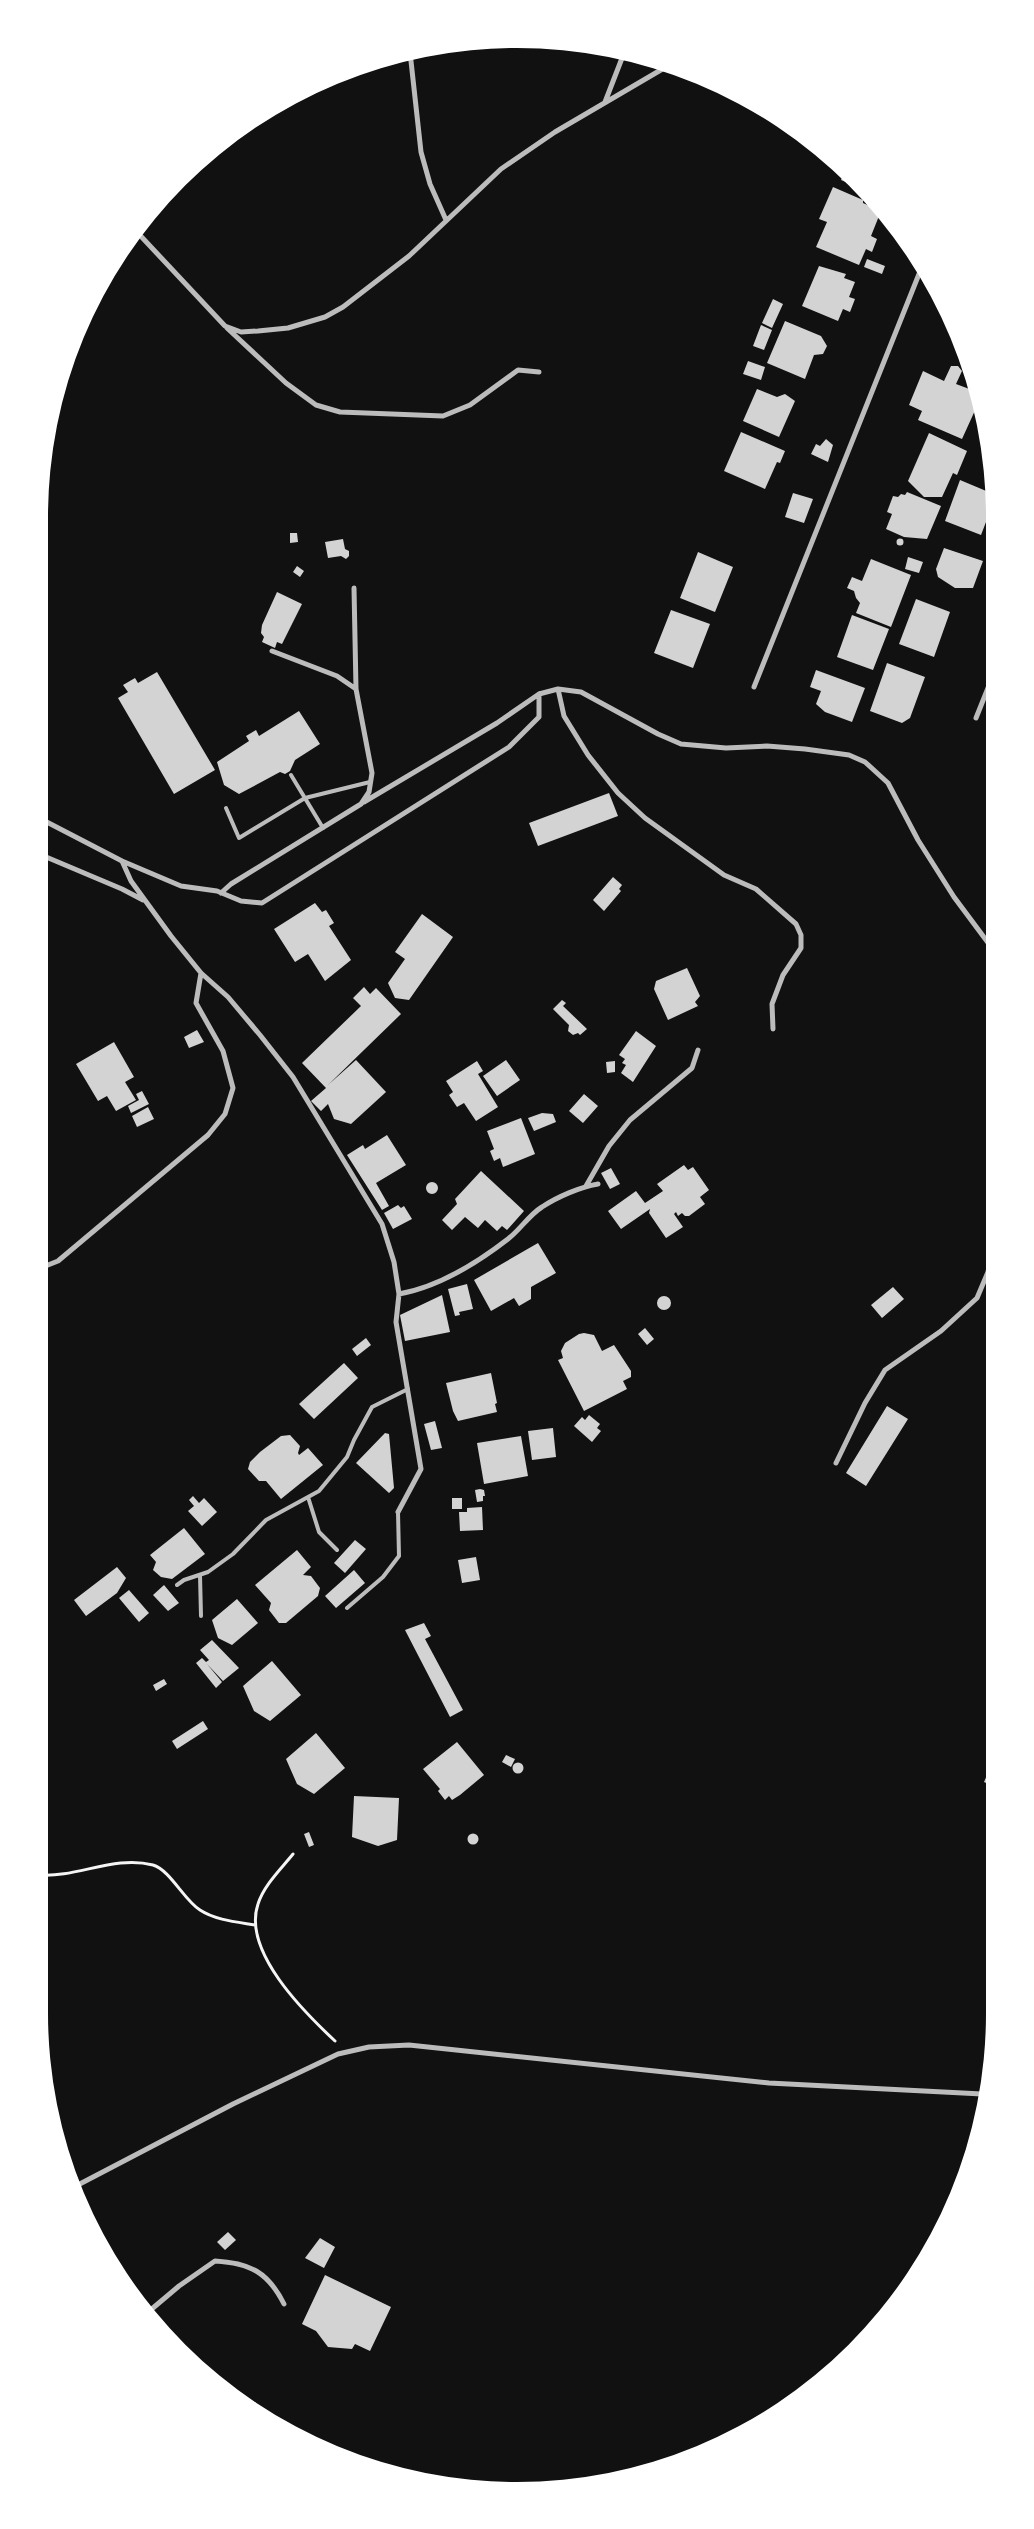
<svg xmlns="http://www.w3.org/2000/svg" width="1034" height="2529" font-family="'Open Sans',sans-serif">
<rect width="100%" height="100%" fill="#111"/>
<path fill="#d3d3d3" d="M 844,173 L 860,188 L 841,180 Z
M 833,187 L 863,200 L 863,203 L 881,211 L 871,236 L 877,239 L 872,252 L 866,249 L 859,265 L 816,247 L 827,222 L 819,219 Z
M 867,259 L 885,266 L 882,274 L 864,267 Z
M 819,266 L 846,274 L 844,278 L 855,282 L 849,297 L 855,299 L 850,312 L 843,309 L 838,321 L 802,306 Z
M 773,299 L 783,304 L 772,328 L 762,323 Z
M 785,321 L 821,336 L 827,346 L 823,354 L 814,355 L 805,379 L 767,363 Z
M 761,325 L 772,330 L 764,350 L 753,346 Z
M 748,361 L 765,367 L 761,380 L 743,374 Z
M 951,366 L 958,366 L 962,371 L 956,384 L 972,390 L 977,406 L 962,439 L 918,420 L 922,411 L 909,405 L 923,371 L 944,381 Z
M 757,389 L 777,397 L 785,394 L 795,401 L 779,437 L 743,421 Z
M 741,432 L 785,451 L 780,463 L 777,462 L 765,489 L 724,471 Z
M 929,433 L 967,451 L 957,475 L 953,473 L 942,497 L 924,497 L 908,481 Z
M 826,439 L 833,445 L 828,462 L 811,454 L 816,444 L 820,446 Z
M 960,480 L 991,493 L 991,509 L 981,535 L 945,521 Z
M 907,492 L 941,506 L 927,539 L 904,537 L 886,529 L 892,514 L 887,512 L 893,496 L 898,497 L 901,494 L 905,495 Z
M 793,493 L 813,499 L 804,523 L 785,517 Z
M 290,533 L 297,533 L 298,542 L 290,543 Z
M896.5 542a3.5 3.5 0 1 1 7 0a3.5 3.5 0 1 1-7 0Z
M 343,539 L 345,549 L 349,551 L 349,556 L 346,559 L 341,556 L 328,558 L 325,542 Z
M 944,548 L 983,561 L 973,588 L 955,588 L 938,577 L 936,569 Z
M 698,552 L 733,567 L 715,612 L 680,598 Z
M 908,557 L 923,562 L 919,573 L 905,569 Z
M 871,559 L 911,575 L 891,627 L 856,613 L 860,603 L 856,598 L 854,591 L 847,588 L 852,577 L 862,581 Z
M 297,566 L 304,571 L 300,577 L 293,572 Z
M 277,592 L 302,604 L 282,644 L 277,642 L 275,648 L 262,642 L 264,637 L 261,633 L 262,625 Z
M 916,599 L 950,612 L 934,657 L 899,644 Z
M 671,610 L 710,624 L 693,668 L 654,653 Z
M 852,615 L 889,629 L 873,670 L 837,657 Z
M 887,663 L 925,677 L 910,718 L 902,723 L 870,711 Z
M 816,670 L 865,688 L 852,722 L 825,712 L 816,704 L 821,691 L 810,687 Z
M 157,672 L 215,770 L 174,794 L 118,698 L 128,692 L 123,685 L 135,678 L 138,683 Z
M 299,711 L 320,744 L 295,760 L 290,771 L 285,774 L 280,772 L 239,794 L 224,785 L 217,762 L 249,741 L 246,736 L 256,730 L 259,736 Z
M 609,793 L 618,816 L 538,846 L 529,823 Z
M 613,877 L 622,885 L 619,889 L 621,891 L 604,911 L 593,900 Z
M 315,903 L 322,912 L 326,910 L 334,923 L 329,926 L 351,960 L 325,981 L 308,954 L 295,962 L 274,929 Z
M 422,914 L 453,937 L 409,1000 L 395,998 L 388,983 L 405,959 L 395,952 Z
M 687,968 L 700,996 L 695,1002 L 698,1006 L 668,1020 L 654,989 L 656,981 Z
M 364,987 L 370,994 L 376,988 L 401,1014 L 328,1085 L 356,1060 L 386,1092 L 351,1124 L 334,1119 L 328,1104 L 321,1111 L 311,1101 L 326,1088 L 302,1063 L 361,1006 L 353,998 Z
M 562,1000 L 566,1003 L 563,1006 L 587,1029 L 580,1035 L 578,1033 L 573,1035 L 568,1031 L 569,1025 L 553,1009 Z
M 197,1030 L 204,1042 L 189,1048 L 184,1037 Z
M 636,1031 L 656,1046 L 633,1082 L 621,1073 L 626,1065 L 622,1063 L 625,1059 L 619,1055 Z
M 114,1042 L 134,1077 L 125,1082 L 136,1100 L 116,1111 L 107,1096 L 98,1101 L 76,1064 Z
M 506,1060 L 520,1080 L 497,1096 L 483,1076 Z
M 477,1061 L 483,1071 L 478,1074 L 498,1107 L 476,1121 L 464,1103 L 457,1107 L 449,1095 L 453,1092 L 446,1081 Z
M 615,1061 L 615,1072 L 607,1073 L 606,1062 Z
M 142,1091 L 149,1104 L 131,1113 L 128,1106 L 139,1100 L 136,1094 Z
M 584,1094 L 598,1106 L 583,1123 L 569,1111 Z
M 148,1107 L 154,1119 L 137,1127 L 132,1116 Z
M 542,1113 L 553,1114 L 556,1122 L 534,1131 L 528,1118 Z
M 521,1118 L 535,1154 L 503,1167 L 500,1158 L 494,1161 L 490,1151 L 494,1149 L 487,1131 Z
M 387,1135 L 406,1165 L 376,1183 L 389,1206 L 382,1210 L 347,1155 L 363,1145 L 365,1149 Z
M 684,1165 L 688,1170 L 693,1167 L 709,1190 L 700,1197 L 705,1204 L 689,1216 L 685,1216 L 682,1213 L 678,1216 L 676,1212 L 674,1214 L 683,1227 L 666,1238 L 649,1213 L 650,1209 L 621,1229 L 608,1211 L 636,1191 L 645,1203 L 663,1191 L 657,1184 Z
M 611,1168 L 620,1184 L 610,1189 L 601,1173 Z
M 481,1171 L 524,1211 L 507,1230 L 502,1226 L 497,1231 L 485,1220 L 478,1228 L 465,1217 L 452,1230 L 442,1220 L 457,1204 L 455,1199 Z
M426 1188a6 6 0 1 1 12 0a6 6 0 1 1-12 0Z
M 398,1205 L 401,1208 L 404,1206 L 412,1219 L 393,1229 L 384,1213 Z
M 538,1243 L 556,1273 L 531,1287 L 531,1299 L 519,1306 L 514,1298 L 491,1311 L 474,1280 Z
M 467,1284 L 473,1309 L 459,1312 L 460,1315 L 455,1316 L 448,1289 Z
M 893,1287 L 904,1299 L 882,1318 L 871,1305 Z
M 442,1295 L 450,1332 L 405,1341 L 400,1315 Z
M657 1303a7 7 0 1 1 14 0a7 7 0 1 1-14 0Z
M 645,1328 L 654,1339 L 647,1345 L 638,1334 Z
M 584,1333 L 594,1335 L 602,1351 L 614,1345 L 631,1371 L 631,1377 L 623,1381 L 627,1389 L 584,1411 L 558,1360 L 563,1358 L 561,1351 L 565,1343 L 579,1334 Z
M 366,1338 L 371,1345 L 357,1356 L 352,1349 Z
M 344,1363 L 358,1378 L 314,1419 L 299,1404 Z
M 491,1373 L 497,1403 L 495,1404 L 497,1412 L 458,1421 L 453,1411 L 446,1383 Z
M 887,1406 L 908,1419 L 866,1486 L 846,1473 Z
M 589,1415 L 600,1424 L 597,1428 L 601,1431 L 592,1442 L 574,1426 L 582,1417 L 585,1420 Z
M 435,1421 L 442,1448 L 431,1450 L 424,1424 Z
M 553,1428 L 556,1457 L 532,1460 L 528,1431 Z
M 385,1433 L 389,1434 L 394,1488 L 389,1493 L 356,1463 Z
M 290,1435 L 300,1446 L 298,1453 L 299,1455 L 308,1448 L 323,1465 L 281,1499 L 266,1481 L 259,1481 L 248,1469 L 250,1462 L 260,1452 L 281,1436 Z
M 521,1436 L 528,1476 L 484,1484 L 477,1443 Z
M 480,1489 L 484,1490 L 485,1496 L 483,1496 L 483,1501 L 477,1502 L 475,1490 Z
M 193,1496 L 199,1503 L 204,1498 L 217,1512 L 202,1526 L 188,1511 L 194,1506 L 189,1500 Z
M 452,1498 L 462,1498 L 462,1509 L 452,1509 Z
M 482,1507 L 483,1530 L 460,1531 L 459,1512 L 467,1512 L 467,1508 Z
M 184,1528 L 205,1554 L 172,1579 L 161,1577 L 153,1570 L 156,1562 L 150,1555 Z
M 355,1540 L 366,1549 L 345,1573 L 334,1563 Z
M 297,1550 L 311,1567 L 303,1575 L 311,1576 L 320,1588 L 318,1596 L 286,1623 L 279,1623 L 269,1610 L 271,1603 L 255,1585 Z
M 476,1557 L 480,1580 L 462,1583 L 458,1560 Z
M 117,1567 L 126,1578 L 117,1593 L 86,1616 L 74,1600 Z
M 354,1570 L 365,1583 L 336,1608 L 325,1596 Z
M 164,1585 L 179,1603 L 168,1611 L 153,1595 Z
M 129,1590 L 149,1613 L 139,1622 L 119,1598 Z
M 237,1599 L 258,1623 L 232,1645 L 218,1638 L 212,1620 Z
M 424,1623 L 431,1636 L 425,1639 L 463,1710 L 450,1717 L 405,1630 Z
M 212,1640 L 239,1668 L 223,1681 L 207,1664 L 222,1682 L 216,1688 L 196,1663 L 202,1658 L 206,1662 L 209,1660 L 200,1650 Z
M 272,1661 L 301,1695 L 270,1721 L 254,1711 L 243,1686 Z
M 164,1679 L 167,1684 L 156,1691 L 153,1685 Z
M 203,1721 L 208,1729 L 177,1749 L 172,1741 Z
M 316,1733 L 345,1768 L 314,1794 L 297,1784 L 286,1759 Z
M 457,1742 L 484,1775 L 460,1795 L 452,1800 L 449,1796 L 445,1800 L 438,1791 L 440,1789 L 423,1769 Z
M 506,1755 L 515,1759 L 511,1767 L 502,1762 Z
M512.5 1768a5.5 5.5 0 1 1 11 0a5.5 5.5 0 1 1-11 0Z
M 988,1773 L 995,1776 L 995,1787 L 984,1782 Z
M 354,1796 L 399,1798 L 397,1840 L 378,1846 L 352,1837 Z
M 309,1832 L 314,1845 L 309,1847 L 304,1834 Z
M467.5 1839a5.5 5.5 0 1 1 11 0a5.5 5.5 0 1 1-11 0Z
M 228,2232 L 236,2240 L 225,2250 L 217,2242 Z
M 320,2238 L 335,2247 L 324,2268 L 305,2258 Z
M 325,2275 L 391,2307 L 370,2351 L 355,2344 L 352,2349 L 328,2347 L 316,2331 L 302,2324 Z"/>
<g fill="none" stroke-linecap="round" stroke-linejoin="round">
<path stroke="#f5f5f5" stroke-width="3" d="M 293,1854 C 281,1869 264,1885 258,1904 C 242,1951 304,2012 335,2041
M 39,1875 C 77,1878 114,1855 153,1865 C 170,1870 184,1900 200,1910 C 215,1920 237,1922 255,1925"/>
<path stroke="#bcbcbc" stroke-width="4" d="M 291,775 L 323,828
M 226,808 L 239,838 L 305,798 L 370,782
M 308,1497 L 319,1532 L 337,1550
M 200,1575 L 201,1616
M 177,1585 L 184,1580 L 208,1572 L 233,1554 L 266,1520 L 319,1491 L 347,1457 L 354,1440 L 372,1407 L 408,1389
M 347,1608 L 383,1577 L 399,1556 L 398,1512"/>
<path stroke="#bcbcbc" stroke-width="5" d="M 410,52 L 421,152 L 430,184 L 446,220
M 605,102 L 624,53
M 136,231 L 225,326 L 241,332 L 258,331 L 288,328 L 325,317 L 343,307 L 409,256 L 501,169 L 555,132 L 671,64
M 227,328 L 286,383 L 316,405 L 340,412 L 443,416 L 470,405 L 518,370 L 539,372
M 272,651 L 337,676 L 356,689
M 754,687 L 921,269
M 558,689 L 564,716 L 588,755 L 618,793 L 645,818 L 724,875 L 756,889 L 796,924 L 801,935 L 801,948 L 783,975 L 772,1004 L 773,1029
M 976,718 L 992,678
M 364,802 L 497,723 L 539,694
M 39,818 L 122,861 L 181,886 L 217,891 L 241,901 L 262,903 L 509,747 L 539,717 L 539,694 L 558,689 L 581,692 L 658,734 L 681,744 L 726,748 L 767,746 L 805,749 L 849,755 L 865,762 L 888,783 L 918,840 L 954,897 L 992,948
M 39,854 L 122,889 L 143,900
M 122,861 L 131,881 L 171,936 L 201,973 L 228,997 L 260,1035 L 293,1077 L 382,1224 L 394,1262 L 399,1294 L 396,1322 L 421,1469 L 398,1512
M 221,893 L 231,884 L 361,804 L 369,792 L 372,773 L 356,689 L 354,588
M 586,1186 L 609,1146 L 630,1120 L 692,1068 L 698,1050
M 39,1264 L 48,1265 L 58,1261 L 208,1135 L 225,1114 L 233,1088 L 223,1051 L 196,1003 L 201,973
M 399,1294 C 438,1287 477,1263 508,1239 C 520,1230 529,1215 542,1207 C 557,1197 580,1187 598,1184
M 836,1463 L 865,1403 L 885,1370 L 941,1331 L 977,1298 L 988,1272 L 993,1248
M 74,2187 L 233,2104 L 338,2054 L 369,2047 L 409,2045 L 769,2083 L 982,2094
M 147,2313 L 179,2286 L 215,2261 C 250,2263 268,2272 284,2304"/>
</g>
<path d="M0 0H1034V2529H0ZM517 48H517A469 469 0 0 1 986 517V2013A469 469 0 0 1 517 2482H517A469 469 0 0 1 48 2013V517A469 469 0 0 1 517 48Z" fill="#fff" fill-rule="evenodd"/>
</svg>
